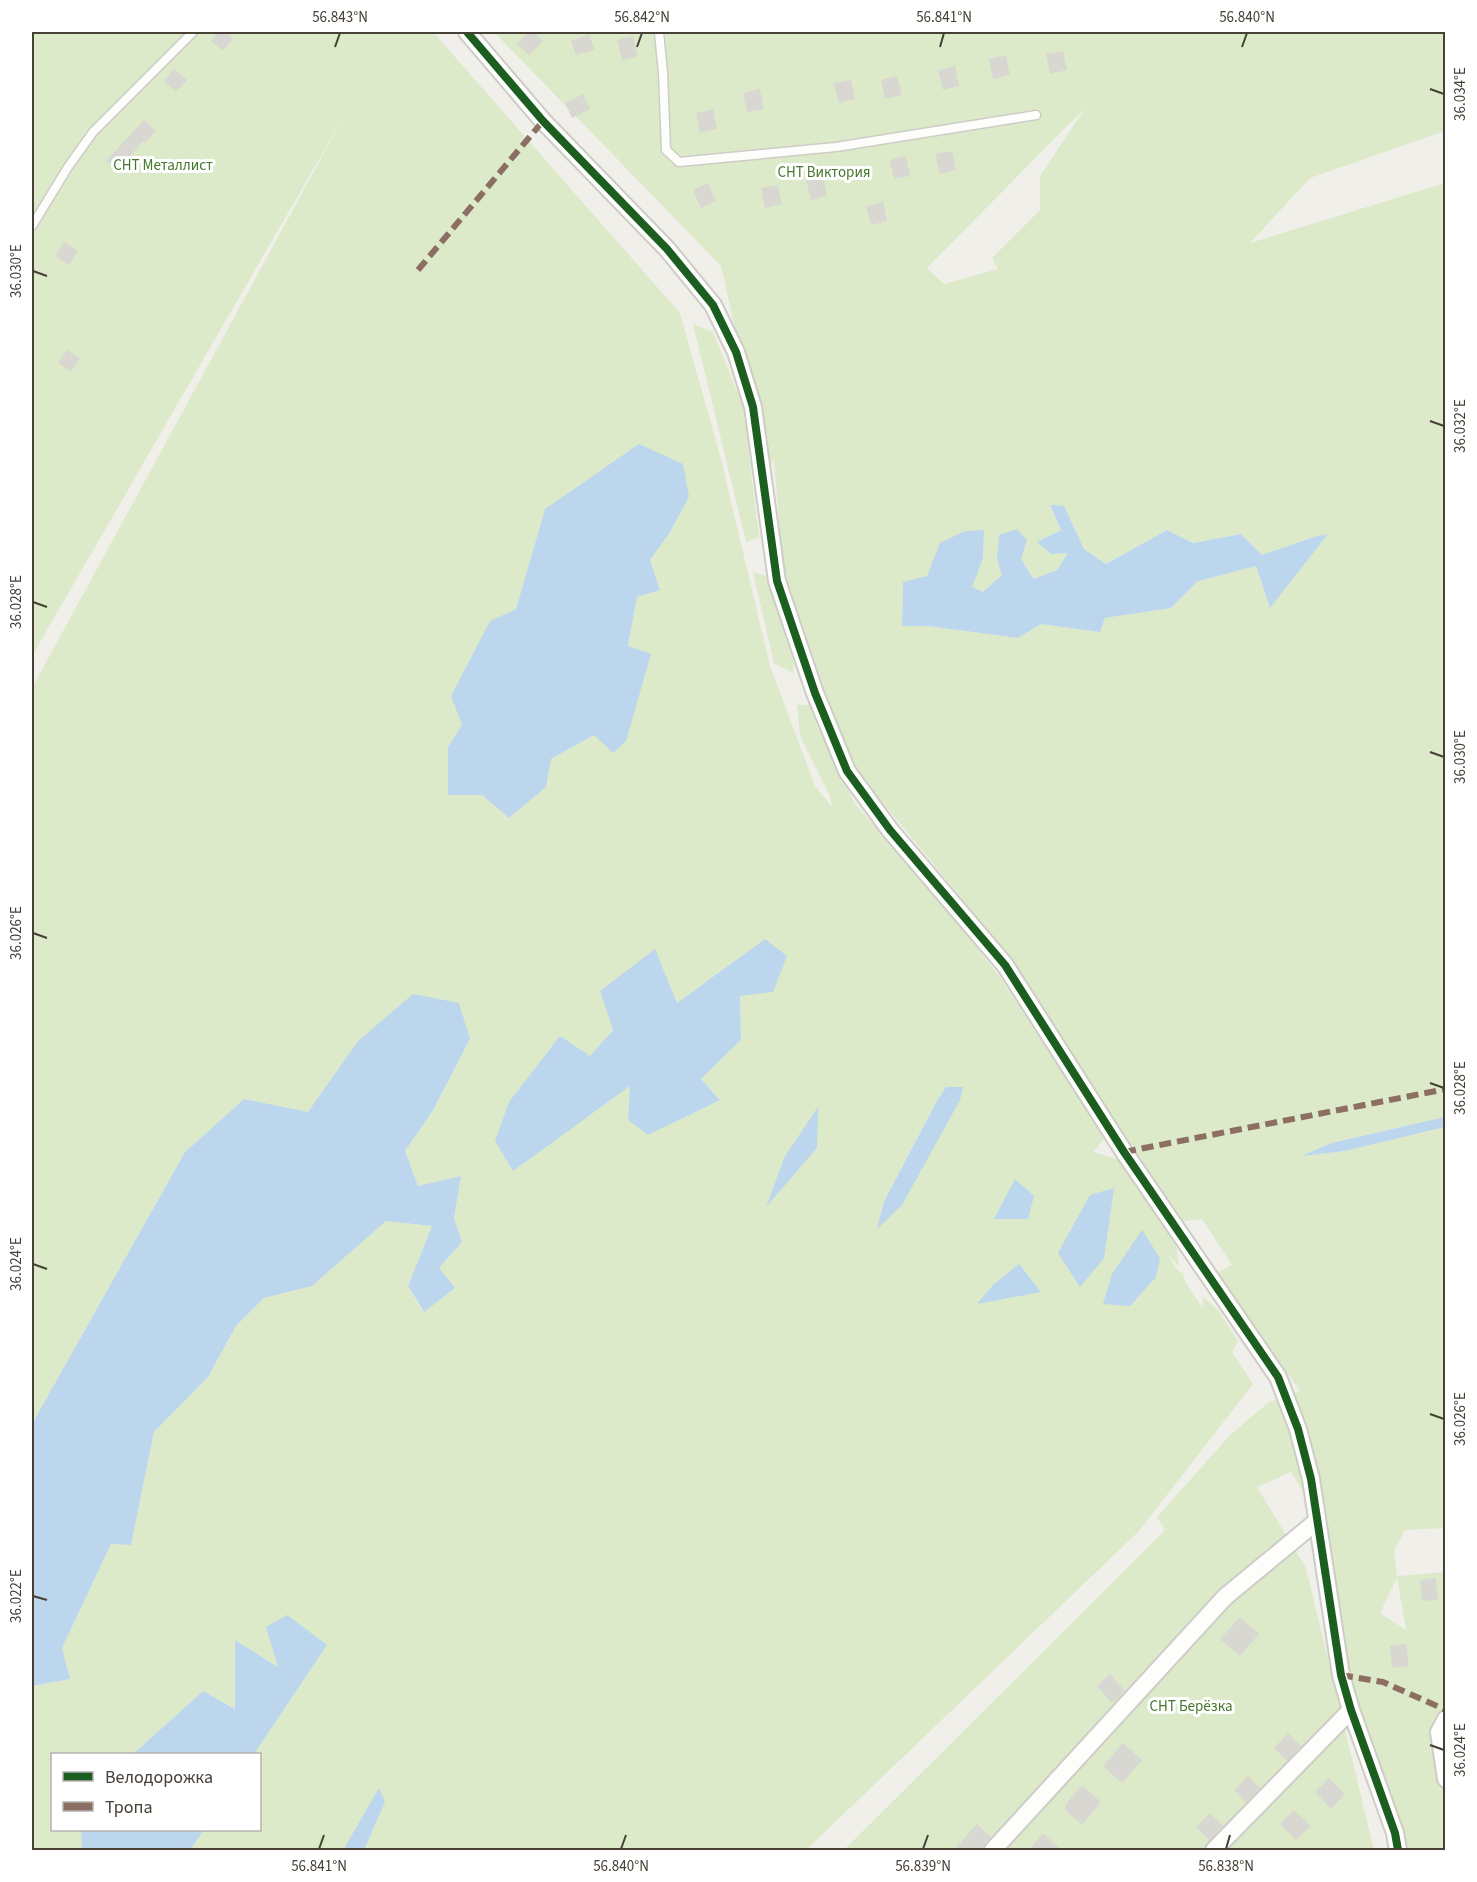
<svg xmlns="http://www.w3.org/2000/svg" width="1477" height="1882" font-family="'Source Sans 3',sans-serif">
<rect width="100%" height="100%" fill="#f0efea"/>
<path fill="#dceaca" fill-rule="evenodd" d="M 32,32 L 408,32 L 411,34 L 415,32 L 433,32 L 680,313 L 721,459 L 770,666 L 815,786 L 832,807 L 830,796 L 800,736 L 797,705 L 810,705 L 817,726 L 855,804 L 932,891 L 1000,977 L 1105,1138 L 1093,1152 L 1120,1160 L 1137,1181 L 1176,1245 L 1179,1267 L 1166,1252 L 1180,1273 L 1182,1272 L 1186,1283 L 1202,1307 L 1203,1297 L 1218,1310 L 1238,1341 L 1232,1352 L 1253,1384 L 1139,1531 L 806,1850 L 482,1850 L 481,1847 L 479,1850 L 364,1850 L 385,1802 L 379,1789 L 343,1850 L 190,1850 L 204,1830 L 260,1830 L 260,1754 L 254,1754 L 327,1645 L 278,1667 L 235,1640 L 236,1709 L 203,1691 L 133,1754 L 52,1754 L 52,1830 L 81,1830 L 82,1850 L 32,1850 L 32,1686 L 70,1679 L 62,1648 L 111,1544 L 131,1545 L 154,1432 L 208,1377 L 236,1326 L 264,1298 L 312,1286 L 386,1221 L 432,1226 L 408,1286 L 423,1312 L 455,1288 L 439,1268 L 462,1242 L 454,1218 L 461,1176 L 418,1186 L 405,1151 L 432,1112 L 470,1039 L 358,1041 L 308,1113 L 244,1099 L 185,1152 L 32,1424 L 32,688 L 344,116 L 32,656 ZM 689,497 L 670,532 L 650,560 L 660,590 L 637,597 L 628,646 L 651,655 L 594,735 L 551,759 L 546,787 L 509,817 L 482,795 L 448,747 L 462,725 L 490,621 L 516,609 L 545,509 ZM 765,939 L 740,996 L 741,1040 L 701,1079 L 720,1099 L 631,1085 L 513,1170 L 560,1036 L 590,1057 L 613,1029 L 655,950 L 677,1003 ZM 946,1087 L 878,1227 L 884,1200 L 938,1099 ZM 817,1109 L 797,1171 L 767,1205 L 785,1156 Z
M 494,32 L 1445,32 L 1445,131 L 1310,178 L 1250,243 L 1445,183 L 1445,1117 L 1331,1143 L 1304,1155 L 1345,1151 L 1445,1127 L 1445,1528 L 1405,1530 L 1394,1551 L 1397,1576 L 1445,1572 L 1445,1850 L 1403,1850 L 1355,1709 L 1322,1522 L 1291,1472 L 1257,1487 L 1306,1568 L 1374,1850 L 844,1850 L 1165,1530 L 1157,1517 L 1230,1435 L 1269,1402 L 1300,1391 L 1216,1273 L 1232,1265 L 1202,1219 L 1176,1222 L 1099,1095 L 1031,997 L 955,899 L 964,901 L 850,763 L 783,568 L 774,459 L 769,467 L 728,326 L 734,324 L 721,266 ZM 1085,108 L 1040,176 L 1040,210 L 992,258 L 998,269 L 944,284 L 927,268 ZM 1050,506 L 1064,506 L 1084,549 L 1106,564 L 1167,530 L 1193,543 L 1241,534 L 1262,555 L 1314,537 L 1270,608 L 1256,566 L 1198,581 L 1171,608 L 1105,618 L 1100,632 L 1041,624 L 1018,638 L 928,626 L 902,626 L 903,583 L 927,576 L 965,531 L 984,530 L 983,558 L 971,587 L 984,593 L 1002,575 L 997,560 L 1021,559 L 1035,579 L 1057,570 L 1069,553 L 1038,542 L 1061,530 ZM 1397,1578 L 1406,1629 L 1406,1630 L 1380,1613 Z
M 693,324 L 713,332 L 743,406 L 759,537 L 746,542 Z
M 753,572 L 766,576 L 794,663 L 793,673 L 774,663 Z"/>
<path fill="#bcd6ed" d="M 639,444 L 683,464 L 689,497 L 670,532 L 650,560 L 660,590 L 637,597 L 628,646 L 651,654 L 626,741 L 613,753 L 594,735 L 551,759 L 546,787 L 509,818 L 482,795 L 448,795 L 448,747 L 462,725 L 451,696 L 490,621 L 516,609 L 545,509 Z
M 1050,505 L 1064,506 L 1084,549 L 1106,564 L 1167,530 L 1193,543 L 1241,534 L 1262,555 L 1314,537 L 1328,534 L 1270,608 L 1256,566 L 1198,581 L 1171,608 L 1105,618 L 1100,632 L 1041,624 L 1018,638 L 928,626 L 902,626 L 903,582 L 927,576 L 940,543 L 965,531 L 984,530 L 983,558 L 972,587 L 983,592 L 1002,575 L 997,560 L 999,535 L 1017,529 L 1027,540 L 1021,559 L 1034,579 L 1057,570 L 1068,553 L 1051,554 L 1037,542 L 1061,530 Z
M 765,939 L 787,956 L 773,992 L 740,996 L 741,1040 L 701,1079 L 720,1100 L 648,1135 L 628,1120 L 630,1086 L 513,1171 L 495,1141 L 509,1102 L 560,1036 L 590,1056 L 613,1030 L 600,991 L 655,949 L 677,1003 Z
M 413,994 L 459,1003 L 470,1039 L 432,1112 L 405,1151 L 418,1186 L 461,1176 L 454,1218 L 462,1242 L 439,1268 L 455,1288 L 424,1312 L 408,1286 L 432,1226 L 386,1221 L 312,1286 L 264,1298 L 236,1326 L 208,1377 L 154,1432 L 131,1545 L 111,1544 L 62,1648 L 70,1679 L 32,1686 L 32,1424 L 185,1152 L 244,1099 L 308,1112 L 358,1041 Z
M 946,1087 L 963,1087 L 960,1100 L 902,1205 L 877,1229 L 884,1201 L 938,1099 Z
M 818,1107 L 817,1148 L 766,1207 L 785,1156 Z
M 1445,1117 L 1445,1127 L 1345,1151 L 1302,1156 L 1331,1143 Z
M 1015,1179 L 1034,1196 L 1028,1219 L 994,1219 Z
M 1114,1188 L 1104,1258 L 1080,1287 L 1058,1253 L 1090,1195 Z
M 1142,1230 L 1160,1258 L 1156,1277 L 1130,1306 L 1103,1304 L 1112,1274 Z
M 1019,1264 L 1041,1292 L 977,1304 L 993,1285 Z
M 287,1615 L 327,1645 L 254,1754 L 133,1754 L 203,1691 L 235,1709 L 235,1640 L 278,1667 L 266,1627 Z
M 379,1788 L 385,1802 L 364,1850 L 343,1850 Z
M 81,1830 L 204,1830 L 190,1850 L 82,1850 Z"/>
<path fill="#d9d7d2" d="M 218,32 L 225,32 L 233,39 L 223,51 L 211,41 Z
M 528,32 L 533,32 L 543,41 L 529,55 L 517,44 Z
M 589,34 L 595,50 L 576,55 L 571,41 Z
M 633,36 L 638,56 L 622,60 L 617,40 Z
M 1063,51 L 1067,70 L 1050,74 L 1046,54 Z
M 1006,55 L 1010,75 L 993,79 L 989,59 Z
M 955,66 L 959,86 L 943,90 L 938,70 Z
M 174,69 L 187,80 L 176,92 L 164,81 Z
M 897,76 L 902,95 L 885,99 L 881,80 Z
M 851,80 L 855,99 L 839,103 L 834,83 Z
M 760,89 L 764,109 L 747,112 L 743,93 Z
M 583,94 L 590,109 L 572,118 L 565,103 Z
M 713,109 L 717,129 L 700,133 L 696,113 Z
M 144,120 L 156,131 L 145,143 L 143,141 L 118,171 L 106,161 Z
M 952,151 L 956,170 L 940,174 L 935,154 Z
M 906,156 L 910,176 L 894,179 L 890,160 Z
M 823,177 L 827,196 L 811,200 L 806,180 Z
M 708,183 L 716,201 L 701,208 L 693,190 Z
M 778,185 L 782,204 L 765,208 L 761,188 Z
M 883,202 L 887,221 L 871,225 L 866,206 Z
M 64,242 L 78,251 L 69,265 L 55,256 Z
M 67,350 L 80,358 L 71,372 L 58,363 Z
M 1436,1578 L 1438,1600 L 1422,1601 L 1420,1580 Z
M 1240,1617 L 1259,1634 L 1240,1656 L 1220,1639 Z
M 1406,1644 L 1409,1666 L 1392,1668 L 1390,1646 Z
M 1110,1674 L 1125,1691 L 1112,1703 L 1097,1686 Z
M 1288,1733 L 1301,1746 L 1287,1761 L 1274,1748 Z
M 1123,1743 L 1142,1760 L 1122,1783 L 1103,1766 Z
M 1248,1776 L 1260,1788 L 1246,1802 L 1234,1790 Z
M 1329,1778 L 1345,1794 L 1331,1809 L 1315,1792 Z
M 1082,1785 L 1101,1802 L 1082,1825 L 1065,1810 L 1065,1805 Z
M 1294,1810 L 1311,1826 L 1296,1840 L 1280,1824 Z
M 1210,1813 L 1223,1826 L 1209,1840 L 1196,1827 Z
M 977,1824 L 991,1837 L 985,1843 L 983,1851 L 953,1851 Z
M 1043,1833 L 1063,1851 L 1028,1851 Z"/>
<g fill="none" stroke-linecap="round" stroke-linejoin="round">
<defs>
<path id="lane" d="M 659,32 L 663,73 L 666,150 L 679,162 L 836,147 L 1036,115
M 32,226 L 68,167 L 93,132 L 193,32"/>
<path id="street" d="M 467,32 L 543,121 L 667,249 L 713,305 L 736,352 L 753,407 L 777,581 L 815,693 L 847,771 L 890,830 L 1005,965 L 1124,1152 L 1278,1377 L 1298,1429 L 1311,1479 L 1341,1675 L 1351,1710 L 1395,1833 L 1398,1850
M 1446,1719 L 1439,1732 L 1446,1779
M 993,1850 L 1225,1597 L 1317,1521
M 1214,1850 L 1351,1710"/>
</defs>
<use href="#lane" stroke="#ceccc7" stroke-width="11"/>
<use href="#street" stroke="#ceccc7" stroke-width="20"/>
<use href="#lane" stroke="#fdfdfc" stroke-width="8"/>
<use href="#street" stroke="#fdfdfc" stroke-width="16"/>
<path stroke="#8d6e63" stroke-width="6" stroke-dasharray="12 6" stroke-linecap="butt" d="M 418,270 L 543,121
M 1124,1152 L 1446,1089
M 1341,1675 L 1383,1682 L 1446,1710"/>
<defs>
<path id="cycleway" d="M 467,32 L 543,121 L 667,249 L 713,305 L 736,352 L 753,407 L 777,581 L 815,693 L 847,771 L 890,830 L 1005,965 L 1124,1152 L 1278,1377 L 1298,1429 L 1311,1479 L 1341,1675 L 1351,1710 L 1395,1833 L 1398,1850"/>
</defs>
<use href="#cycleway" stroke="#fff" stroke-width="11"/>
<use href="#cycleway" stroke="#1b5e20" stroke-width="8"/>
</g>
<path fill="none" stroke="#464036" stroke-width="2" d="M 335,47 L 340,33M 637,47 L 642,33M 940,47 L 944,33M 1242,47 L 1247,33M 1430,89 L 1444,94M 33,271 L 47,276M 1430,421 L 1444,426M 33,602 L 47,607M 1430,752 L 1444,757M 33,933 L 47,938M 1430,1083 L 1444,1088M 33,1264 L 47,1269M 1430,1414 L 1444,1419M 33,1596 L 47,1600M 1430,1745 L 1444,1750M 319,1849 L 324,1835M 621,1849 L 626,1835M 923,1849 L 928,1835M 1226,1849 L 1230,1835"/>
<g text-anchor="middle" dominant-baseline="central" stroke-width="6" stroke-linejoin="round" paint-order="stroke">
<g font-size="15" fill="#44762b" stroke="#fff">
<text x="163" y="165">СНТ Металлист</text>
<text x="824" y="172">СНТ Виктория</text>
<text x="1191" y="1706">СНТ Берёзка</text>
</g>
</g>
<rect width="1477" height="1882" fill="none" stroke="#ffffff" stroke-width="66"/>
<rect x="51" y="1753" width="210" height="78" fill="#ffffff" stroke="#b5b3af" stroke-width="1.5"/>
<rect x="63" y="1772" width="30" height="9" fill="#1b5e20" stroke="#b5b3af" stroke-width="1.5"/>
<text x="105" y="1783" font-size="18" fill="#464036">Велодорожка</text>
<rect x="63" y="1802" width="30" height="9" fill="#8d6e63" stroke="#b5b3af" stroke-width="1.5"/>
<text x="105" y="1813" font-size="18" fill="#464036">Тропа</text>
<rect x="33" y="33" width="1411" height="1816" fill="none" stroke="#464036" stroke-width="2"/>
<g font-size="15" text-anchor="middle" fill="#464036">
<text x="340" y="22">56.843°N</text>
<text x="642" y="22">56.842°N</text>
<text x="944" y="22">56.841°N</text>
<text x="1247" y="22">56.840°N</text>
<text transform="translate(1460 94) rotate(-90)" y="5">36.034°E</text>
<text transform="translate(16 271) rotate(-90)" y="5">36.030°E</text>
<text transform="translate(1460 426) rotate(-90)" y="5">36.032°E</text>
<text transform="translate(16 602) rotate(-90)" y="5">36.028°E</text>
<text transform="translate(1460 757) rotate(-90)" y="5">36.030°E</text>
<text transform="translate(16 933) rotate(-90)" y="5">36.026°E</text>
<text transform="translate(1460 1088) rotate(-90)" y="5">36.028°E</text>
<text transform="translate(16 1264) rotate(-90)" y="5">36.024°E</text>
<text transform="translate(1460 1419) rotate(-90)" y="5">36.026°E</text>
<text transform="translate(16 1596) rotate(-90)" y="5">36.022°E</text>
<text transform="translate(1460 1750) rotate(-90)" y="5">36.024°E</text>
<text x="319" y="1871">56.841°N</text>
<text x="621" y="1871">56.840°N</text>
<text x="923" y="1871">56.839°N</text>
<text x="1226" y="1871">56.838°N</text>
</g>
</svg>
